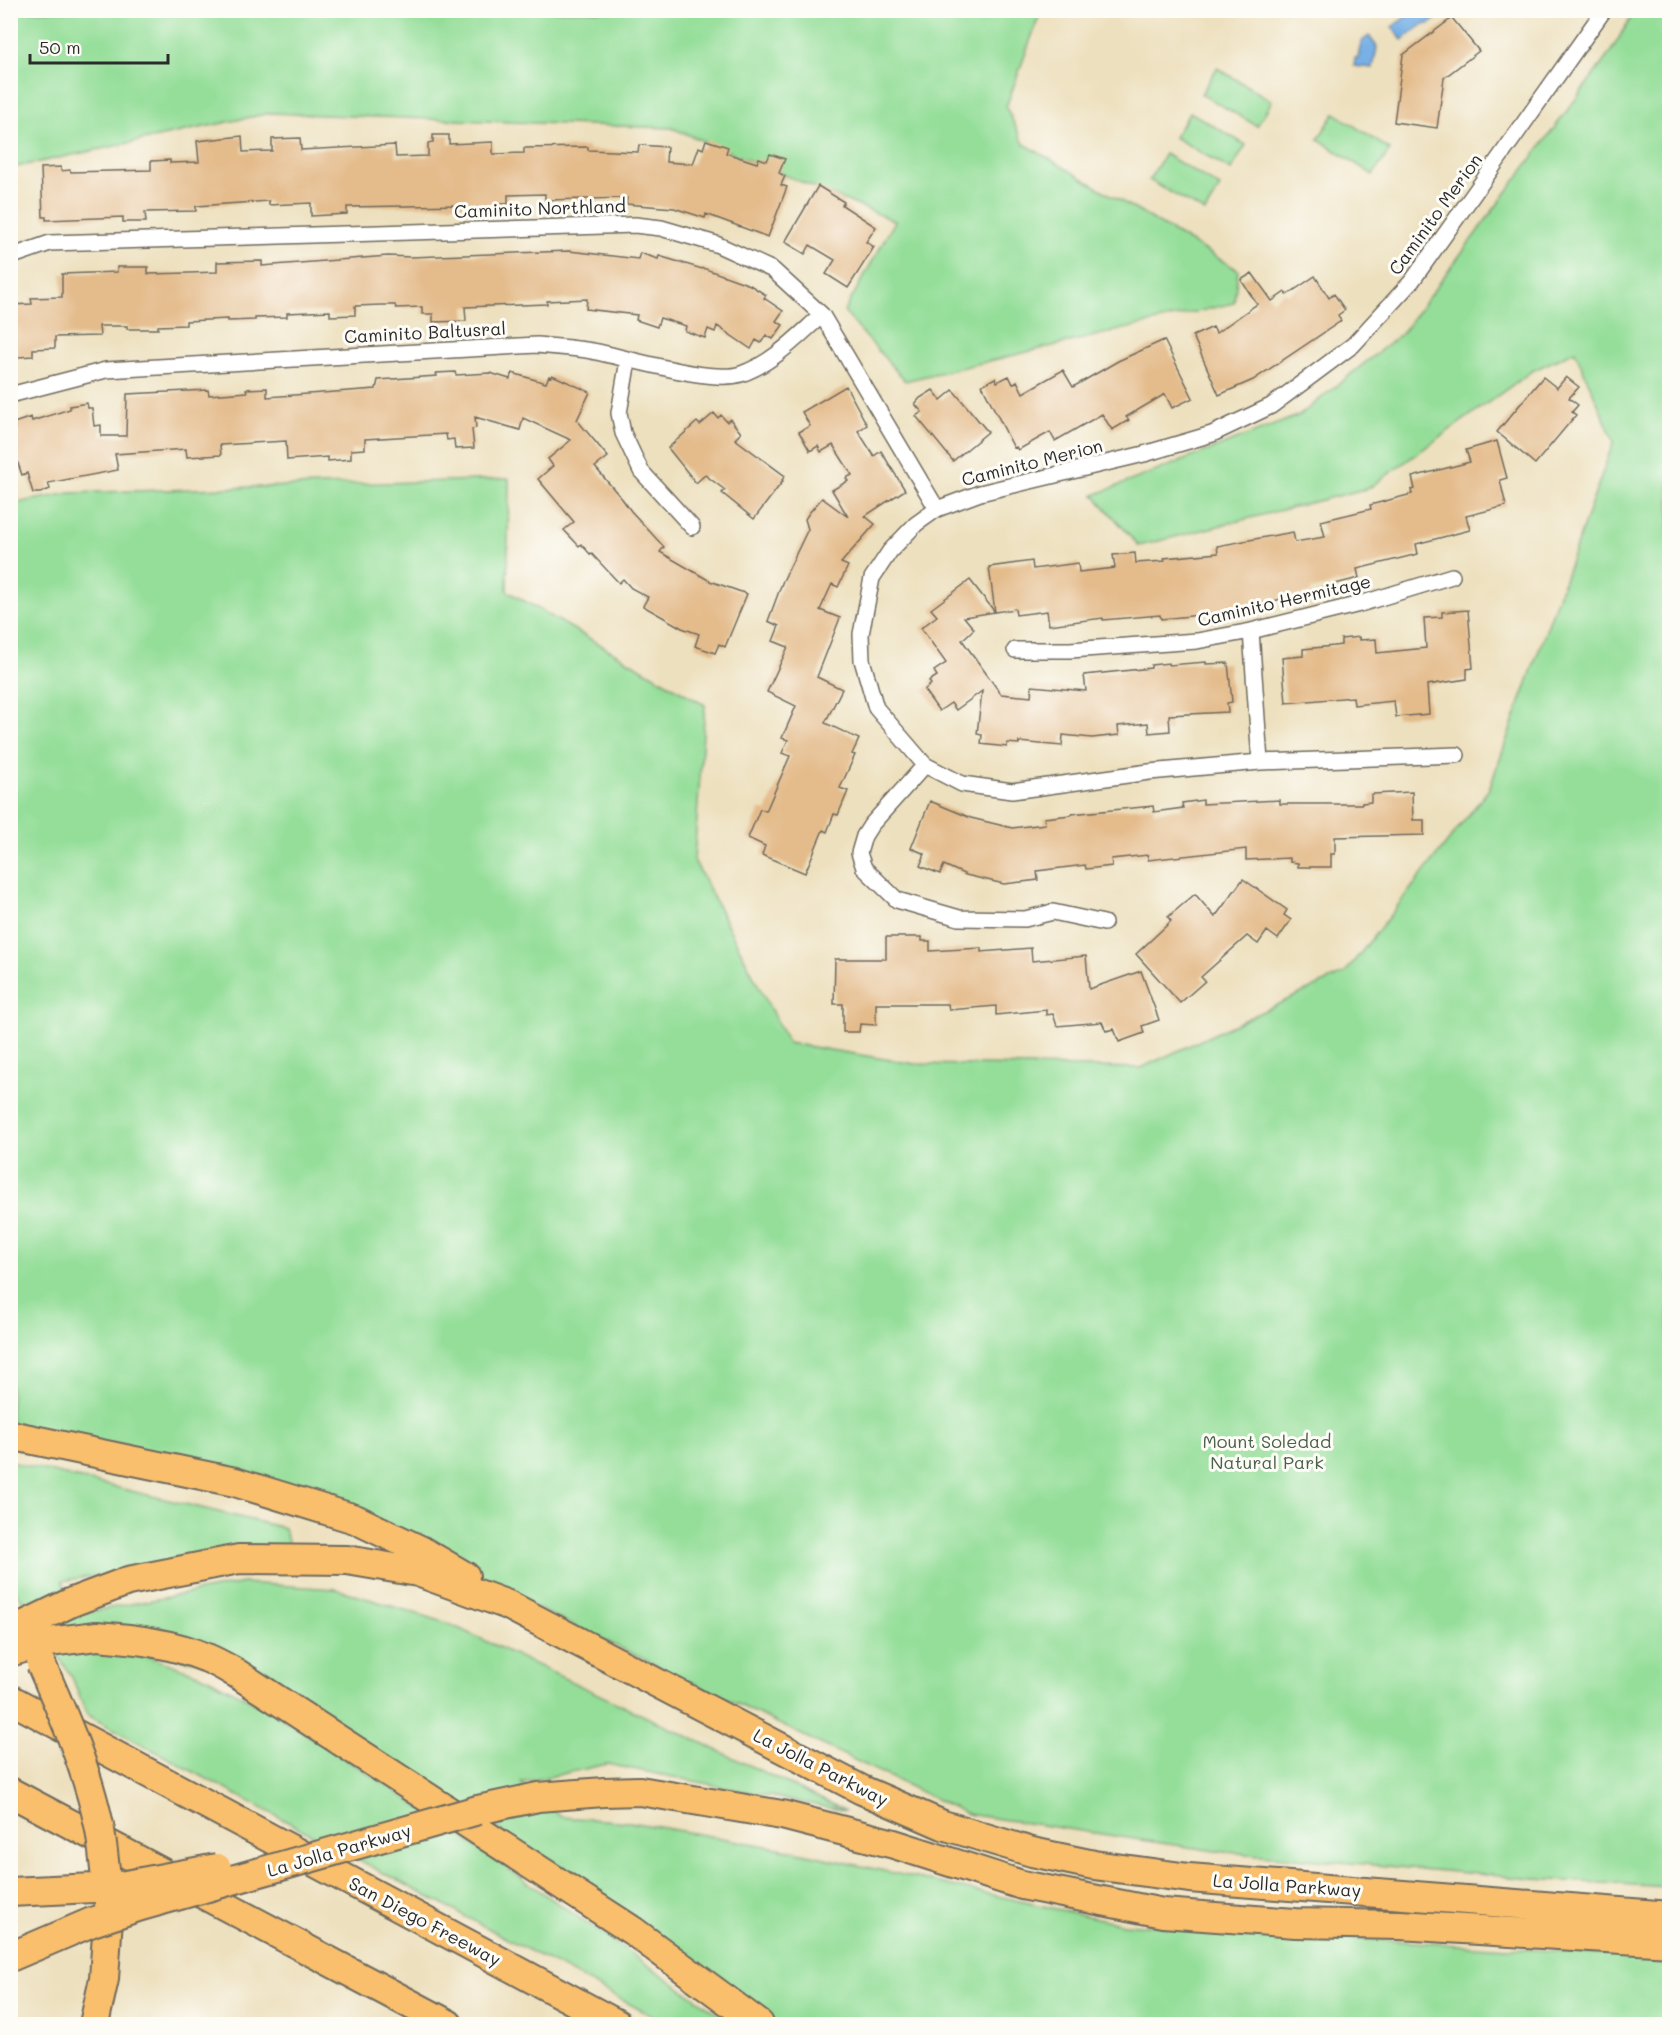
<svg xmlns="http://www.w3.org/2000/svg" width="1680" height="2035" font-family="Mali,sans-serif">
<rect width="100%" height="100%" fill="#fdfcf7"/>
<filter id="ink" filterUnits="userSpaceOnUse"><feTurbulence type="fractalNoise" baseFrequency=".0167" numOctaves="2"/><feDisplacementMap in="SourceGraphic" scale="12" xChannelSelector="R" yChannelSelector="G"/><feConvolveMatrix kernelMatrix="1 2 1 2 8 2 1 2 1" color-interpolation-filters="sRGB"/></filter>
<filter id="wash" filterUnits="userSpaceOnUse"><feTurbulence type="fractalNoise" baseFrequency=".008" numOctaves="4" result="noise"/><feDisplacementMap in="SourceGraphic" scale="24" xChannelSelector="R" yChannelSelector="G"/><feGaussianBlur stdDeviation="1.35" result="paint"/><feColorMatrix in="noise" values="0 0 0 0 0 0 0 0 0 0 0 0 0 0 0 0 0 1.4 0 .05"/><feComposite in="paint" operator="in"/></filter>
<g filter="url(#wash)">
<rect width="100%" height="100%" fill="#ede0be"/>
<path fill="#94de99" stroke="#608462" stroke-width="1.5" d="M 10,11 L 1041,11 L 1006,107 L 1024,144 L 1238,270 L 1234,303 L 905,381 L 844,312 L 895,221 L 672,128 L 270,113 L 11,168 Z
M 1635,11 L 1669,11 L 1669,1887 L 1534,1879 L 1215,1851 L 967,1814 L 305,1497 L 11,1423 L 11,504 L 70,493 L 509,479 L 507,591 L 705,705 L 694,860 L 788,1043 L 915,1064 L 1141,1068 L 1345,973 L 1489,789 L 1614,441 L 1575,351 L 1532,371 L 1369,488 L 1139,546 L 1094,495 L 1300,415 L 1402,333 L 1610,53 Z
M 1217,68 L 1272,101 L 1257,126 L 1201,94 Z
M 1190,112 L 1246,145 L 1231,170 L 1174,137 Z
M 1335,113 L 1390,150 L 1373,175 L 1318,139 Z
M 1165,154 L 1220,187 L 1205,212 L 1149,180 Z
M 11,1462 L 284,1528 L 289,1545 L 62,1581 L 83,1613 L 243,1583 L 336,1589 L 447,1623 L 846,1811 L 607,1764 L 521,1783 L 561,1817 L 630,1822 L 789,1850 L 1124,1924 L 1669,1958 L 1669,2024 L 778,2024 L 523,1845 L 245,1668 L 138,1653 L 204,1676 L 267,1709 L 385,1784 L 733,2024 L 667,2024 L 87,1715 L 72,1677 L 11,1583 Z"/>
<path fill="#75afe5" stroke="#506d88" stroke-width="1.5" d="M 1414,11 L 1442,11 L 1441,15 L 1429,24 L 1424,24 L 1402,40 L 1392,27 Z
M 1369,36 L 1377,47 L 1373,68 L 1354,66 L 1355,58 L 1358,58 L 1361,42 Z"/>
<g id="blocks">
<path fill="#e4bc8c" d="M 1452,18 L 1479,51 L 1444,78 L 1437,128 L 1394,122 L 1403,55 Z
M 433,135 L 449,135 L 449,144 L 493,142 L 493,154 L 524,153 L 524,148 L 588,147 L 588,150 L 638,152 L 639,145 L 667,147 L 666,162 L 693,164 L 699,147 L 703,149 L 706,140 L 728,147 L 726,153 L 757,163 L 759,158 L 767,161 L 770,154 L 785,159 L 779,173 L 785,176 L 781,185 L 787,187 L 768,237 L 706,214 L 705,218 L 674,208 L 626,204 L 627,198 L 545,200 L 545,194 L 508,195 L 508,204 L 500,204 L 501,208 L 464,209 L 464,205 L 347,207 L 347,214 L 311,216 L 311,203 L 269,205 L 269,201 L 196,206 L 196,211 L 145,212 L 146,222 L 123,222 L 123,217 L 46,220 L 46,217 L 43,217 L 41,168 L 61,167 L 61,171 L 70,170 L 71,172 L 151,170 L 151,161 L 170,160 L 170,163 L 199,162 L 197,141 L 242,136 L 243,152 L 272,151 L 272,139 L 300,138 L 301,150 L 395,145 L 396,157 L 428,156 L 428,143 L 433,142 Z
M 818,186 L 844,202 L 842,205 L 876,227 L 866,242 L 874,247 L 848,288 L 826,274 L 835,260 L 810,245 L 805,254 L 785,242 Z
M 569,251 L 638,259 L 640,253 L 658,259 L 659,256 L 702,269 L 703,268 L 750,285 L 766,295 L 764,298 L 783,311 L 776,321 L 783,325 L 773,339 L 766,335 L 761,343 L 756,340 L 751,349 L 717,326 L 715,332 L 708,329 L 705,338 L 685,331 L 686,326 L 660,318 L 657,327 L 636,320 L 637,315 L 586,309 L 587,299 L 547,301 L 547,304 L 465,307 L 466,321 L 433,322 L 433,314 L 422,314 L 422,307 L 396,308 L 395,305 L 381,305 L 355,306 L 355,315 L 330,316 L 330,311 L 287,313 L 287,317 L 255,318 L 255,320 L 228,321 L 228,319 L 186,321 L 186,325 L 158,326 L 158,329 L 127,329 L 127,326 L 99,326 L 100,336 L 55,337 L 55,348 L 33,349 L 33,356 L 18,357 L 17,353 L 11,354 L 10,305 L 32,304 L 31,298 L 62,297 L 62,274 L 117,272 L 117,267 L 148,267 L 148,274 L 189,273 L 217,272 L 217,262 L 262,261 L 262,266 L 388,256 L 411,257 Z
M 1252,273 L 1272,301 L 1285,292 L 1287,295 L 1315,276 L 1329,298 L 1334,294 L 1345,310 L 1338,315 L 1341,321 L 1253,380 L 1219,395 L 1193,336 L 1213,327 L 1216,333 L 1257,304 L 1241,280 Z
M 1164,340 L 1193,398 L 1172,408 L 1165,394 L 1126,417 L 1129,420 L 1112,430 L 1102,414 L 1055,441 L 1050,432 L 1018,450 L 1016,447 L 1014,448 L 982,385 L 995,378 L 997,382 L 1009,376 L 1013,384 L 1017,381 L 1023,393 L 1063,370 L 1073,387 L 1118,361 Z
M 455,372 L 456,375 L 490,373 L 510,379 L 512,373 L 546,383 L 549,376 L 551,377 L 552,375 L 590,392 L 577,420 L 608,457 L 595,467 L 623,500 L 631,511 L 664,547 L 660,552 L 710,581 L 747,594 L 725,647 L 719,644 L 715,653 L 695,646 L 699,634 L 682,628 L 643,606 L 648,597 L 631,588 L 623,579 L 619,583 L 591,553 L 590,554 L 581,544 L 579,546 L 564,530 L 574,522 L 538,479 L 553,466 L 548,459 L 571,440 L 523,418 L 520,430 L 475,417 L 476,428 L 472,429 L 474,448 L 455,449 L 454,439 L 447,440 L 446,434 L 365,439 L 365,449 L 351,450 L 351,459 L 328,461 L 328,457 L 287,460 L 286,441 L 220,445 L 221,455 L 187,457 L 186,449 L 115,454 L 118,470 L 48,483 L 50,489 L 40,493 L 33,493 L 27,473 L 22,475 L 10,440 L 10,429 L 15,428 L 14,423 L 31,417 L 32,421 L 70,409 L 70,406 L 87,403 L 88,408 L 92,408 L 94,426 L 101,425 L 101,436 L 126,436 L 127,394 L 208,390 L 209,395 L 247,392 L 246,389 L 267,388 L 267,397 L 376,389 L 378,380 L 437,376 L 436,373 Z
M 1543,377 L 1557,388 L 1566,377 L 1579,387 L 1569,398 L 1578,405 L 1572,412 L 1576,415 L 1535,464 L 1497,432 Z
M 846,386 L 867,425 L 858,431 L 874,456 L 881,451 L 905,490 L 865,516 L 875,524 L 841,563 L 848,566 L 838,587 L 832,584 L 820,610 L 840,618 L 817,677 L 842,689 L 825,723 L 859,739 L 852,754 L 855,755 L 840,788 L 848,791 L 838,815 L 834,814 L 827,832 L 823,830 L 805,873 L 762,855 L 765,846 L 748,838 L 760,809 L 766,811 L 790,756 L 782,753 L 788,740 L 782,738 L 796,706 L 767,692 L 788,647 L 773,641 L 779,626 L 768,621 L 782,583 L 808,529 L 805,519 L 809,513 L 822,498 L 848,517 L 832,490 L 848,481 L 846,478 L 852,475 L 833,445 L 821,452 L 818,446 L 810,451 L 799,432 L 810,426 L 802,412 Z
M 933,390 L 941,400 L 953,390 L 988,432 L 953,461 L 916,416 L 922,412 L 915,404 L 920,398 Z
M 714,413 L 718,418 L 721,415 L 727,422 L 730,419 L 741,433 L 735,439 L 785,476 L 782,480 L 783,481 L 754,519 L 722,493 L 725,490 L 705,475 L 696,483 L 668,448 L 697,422 L 700,425 Z
M 1497,441 L 1507,478 L 1500,480 L 1506,506 L 1466,516 L 1470,530 L 1416,544 L 1418,554 L 1357,569 L 1359,578 L 1311,590 L 1311,593 L 1210,614 L 1161,619 L 1160,615 L 1103,620 L 1103,618 L 1049,625 L 1047,611 L 1016,615 L 1015,609 L 995,612 L 989,567 L 1032,561 L 1033,569 L 1078,563 L 1079,572 L 1115,568 L 1113,555 L 1135,553 L 1136,563 L 1165,561 L 1164,558 L 1218,553 L 1217,546 L 1293,532 L 1295,542 L 1325,537 L 1321,521 L 1371,509 L 1370,505 L 1412,494 L 1411,490 L 1415,489 L 1412,477 L 1470,462 L 1466,450 Z
M 970,580 L 995,612 L 964,617 L 974,629 L 962,640 L 1001,694 L 1031,697 L 1032,686 L 1086,691 L 1084,675 L 1151,668 L 1151,665 L 1169,663 L 1169,665 L 1206,662 L 1206,664 L 1228,663 L 1232,702 L 1227,703 L 1228,712 L 1169,715 L 1170,731 L 1149,733 L 1148,723 L 1118,726 L 1119,735 L 1092,738 L 1063,735 L 1062,746 L 1019,742 L 1019,744 L 1007,743 L 1007,747 L 981,744 L 982,735 L 977,734 L 982,691 L 956,710 L 951,703 L 939,711 L 924,690 L 931,684 L 929,681 L 937,676 L 934,671 L 946,663 L 921,628 L 937,616 L 931,609 Z
M 1468,610 L 1473,668 L 1467,669 L 1467,679 L 1427,685 L 1429,714 L 1396,717 L 1394,701 L 1354,705 L 1353,697 L 1286,703 L 1282,658 L 1303,656 L 1303,649 L 1334,646 L 1341,645 L 1341,639 L 1359,637 L 1359,640 L 1376,639 L 1377,653 L 1426,648 L 1424,618 L 1442,617 L 1442,612 Z
M 1412,792 L 1413,820 L 1424,820 L 1424,835 L 1335,837 L 1335,854 L 1331,854 L 1331,867 L 1298,867 L 1298,863 L 1290,862 L 1290,858 L 1246,860 L 1246,849 L 1148,860 L 1148,855 L 1111,859 L 1112,866 L 1086,869 L 1085,865 L 1037,871 L 1038,880 L 1004,884 L 966,875 L 944,865 L 940,874 L 920,866 L 925,854 L 911,848 L 930,801 L 971,818 L 1012,828 L 1045,824 L 1044,818 L 1071,815 L 1071,814 L 1153,806 L 1154,812 L 1183,808 L 1182,803 L 1203,800 L 1203,804 L 1280,800 L 1280,804 L 1362,804 L 1362,803 L 1371,802 L 1371,795 L 1373,794 Z
M 1243,879 L 1287,910 L 1284,915 L 1291,920 L 1278,939 L 1267,931 L 1258,944 L 1247,936 L 1201,977 L 1205,981 L 1180,1003 L 1136,954 L 1165,927 L 1171,921 L 1168,917 L 1195,894 L 1215,917 Z
M 886,937 L 922,937 L 922,941 L 930,941 L 930,951 L 981,948 L 981,952 L 1031,948 L 1032,961 L 1086,956 L 1089,989 L 1141,971 L 1159,1020 L 1142,1026 L 1144,1033 L 1119,1042 L 1114,1029 L 1106,1031 L 1102,1022 L 1057,1026 L 1053,1014 L 1046,1015 L 1046,1010 L 996,1015 L 996,1006 L 949,1010 L 948,1004 L 876,1004 L 876,1025 L 860,1024 L 859,1032 L 843,1032 L 843,1004 L 834,1004 L 835,959 L 886,959 Z"/>
</g>
</g>
<g filter="url(#ink)">
<use href="#blocks" fill-opacity="0" stroke="#6f6a5e" stroke-width="1.5"/>
<g fill="none" stroke-linecap="round" stroke-linejoin="round">
<defs>
<path id="minor" d="M 10,257 L 50,243 L 635,225 L 661,228 L 716,244 L 773,270 L 822,315 L 937,509
M 628,360 L 619,413 L 623,433 L 641,471 L 692,527
M 10,395 L 106,370 L 537,345 C 555,347 574,348 592,351 C 625,357 711,384 741,374 C 773,363 797,337 822,315
M 1251,631 L 1260,762
M 1015,650 L 1070,650 L 1197,641 L 1251,631 L 1360,604 L 1452,576
M 1457,755 L 1260,762 L 1149,772 L 1012,791 L 962,784 L 925,765 L 876,708 L 862,660 L 861,634 L 872,578 L 890,551 L 916,524 L 937,509 L 980,493 L 1144,454 L 1212,434 L 1271,406 L 1353,345 L 1412,281 L 1604,10
M 925,765 L 871,825 L 864,836 L 859,853 L 864,868 L 897,900 L 959,918 L 1025,919 L 1053,912 L 1104,923"/>
<path id="motorway" d="M 10,1435 L 235,1482 L 355,1519 L 422,1551 L 465,1576
M 72,1602 L 128,1581 L 239,1559 L 347,1560 L 418,1572 L 508,1605 L 862,1790 L 943,1825 L 1032,1852 L 1094,1865 L 1189,1878 L 1670,1916
M 97,1636 C 134,1639 172,1643 207,1658 C 217,1662 227,1668 236,1673 L 633,1931 L 759,2024
M 10,1699 L 617,2024
M 10,1792 L 448,2024
M 478,1810 L 538,1797 L 604,1792 L 640,1791 L 782,1815 L 894,1844 L 1022,1885 L 1163,1913 L 1295,1923 L 1400,1925 L 1670,1942
M 94,2024 L 104,1979 L 109,1903"/>
</defs>
<use href="#minor" stroke="#6f6a5e" stroke-width="18"/>
<use href="#motorway" stroke="#6f6a5e" stroke-width="32"/>
<use href="#minor" stroke="#fff" stroke-width="15"/>
<use href="#motorway" stroke="#f9bf6d" stroke-width="28"/>
<defs>
<path id="motorway-bridge" d="M 10,1632 L 72,1602
M 10,1652 L 41,1643 L 97,1636
M 41,1664 C 64,1716 87,1769 99,1825 C 104,1850 105,1877 109,1903
M 10,1892 L 115,1887 L 217,1868
M 10,1957 L 92,1922 L 141,1906 L 478,1810"/>
</defs>
<use href="#motorway-bridge" stroke="#6f6a5e" stroke-width="32" stroke-linecap="butt"/>
<use href="#motorway-bridge" stroke="#f9bf6d" stroke-width="28"/>
</g>
</g>
<g text-anchor="middle" dominant-baseline="central" stroke-width="6" stroke-linejoin="round" paint-order="stroke">
<g font-size="18" fill="#2b2b2b" stroke="#fdfcf7">
<text transform="translate(540 208) rotate(-2)">Caminito Northland</text>
<text transform="translate(1435 214) rotate(-54)">Caminito Merion</text>
<text transform="translate(425 332) rotate(-3)">Caminito Baltusral</text>
<text transform="translate(1032 462) rotate(-14)">Caminito Merion</text>
<text transform="translate(1284 600) rotate(-13)">Caminito Hermitage</text>
<text transform="translate(821 1767) rotate(27)">La Jolla Parkway</text>
<text transform="translate(339 1850) rotate(-16)">La Jolla Parkway</text>
<text transform="translate(1287 1885) rotate(4)">La Jolla Parkway</text>
<text transform="translate(425 1921) rotate(28)">San Diego Freeway</text>
</g>
<g font-size="18" fill="#4a614c" stroke="#fdfcf7">
<text x="1267" y="1441">Mount Soledad<tspan x="1267" dy="21">Natural Park</tspan></text>
</g>
</g>
<rect width="1680" height="2035" fill="none" stroke="#fdfcf7" stroke-width="36"/>
<path d="M30 54v9h138v-9" fill="none" stroke="#2b2b2b" stroke-width="3"/>
<text x="39" y="54" font-size="18" fill="#2b2b2b" stroke="#fdfcf7" stroke-width="4.5" paint-order="stroke">50 m</text>
</svg>
